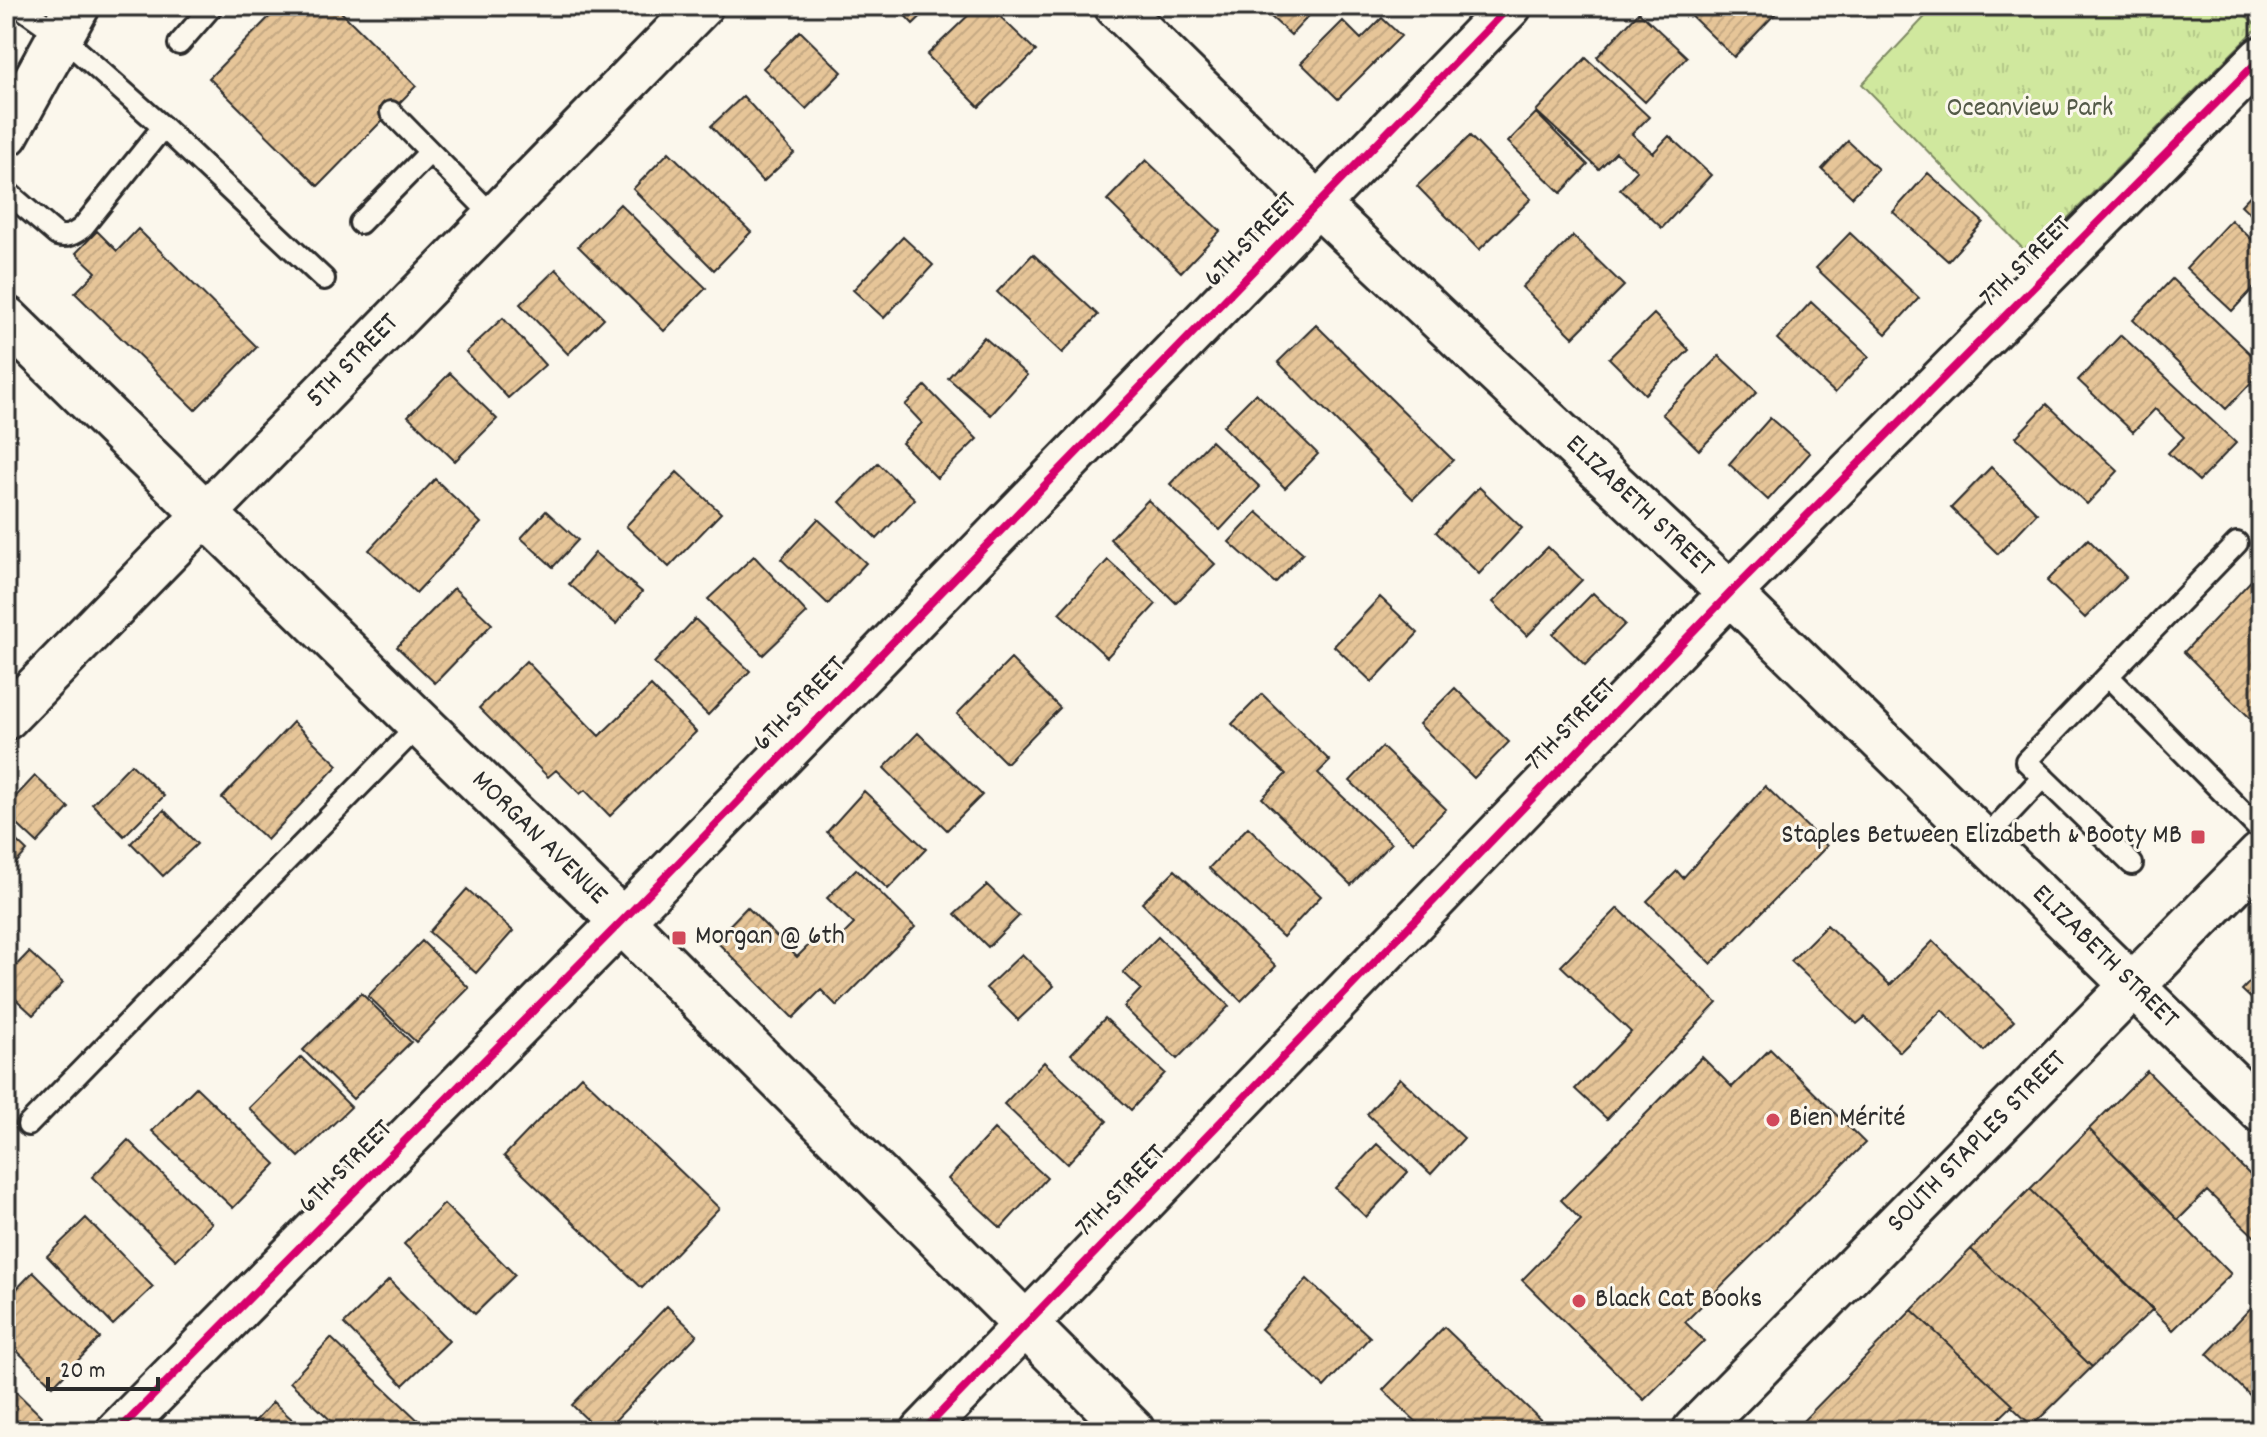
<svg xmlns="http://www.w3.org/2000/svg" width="2267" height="1437" font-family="Dekko,sans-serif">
<defs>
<pattern id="grass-tufts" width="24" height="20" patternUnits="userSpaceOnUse" patternTransform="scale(2)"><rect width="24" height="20" fill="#d0e89e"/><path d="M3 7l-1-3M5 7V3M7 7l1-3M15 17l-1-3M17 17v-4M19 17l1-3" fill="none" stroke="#b3c788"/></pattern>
<pattern id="building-hatch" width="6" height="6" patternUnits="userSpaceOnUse" patternTransform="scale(2)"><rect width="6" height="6" fill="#e6c598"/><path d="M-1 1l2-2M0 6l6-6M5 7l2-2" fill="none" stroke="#c5a983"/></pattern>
</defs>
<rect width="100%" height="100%" fill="#fbf7ec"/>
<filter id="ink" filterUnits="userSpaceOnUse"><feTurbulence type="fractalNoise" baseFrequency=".0125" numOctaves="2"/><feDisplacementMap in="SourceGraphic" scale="16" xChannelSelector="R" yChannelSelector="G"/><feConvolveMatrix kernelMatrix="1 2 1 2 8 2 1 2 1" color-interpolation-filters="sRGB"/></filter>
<g filter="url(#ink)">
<path fill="url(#grass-tufts)" stroke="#7e8a64" stroke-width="2" d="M 1935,6 L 2236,6 L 2258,27 L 2030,256 L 1862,84 Z"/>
<path fill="url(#building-hatch)" stroke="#2b2b2b" stroke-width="2" d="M 280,6 L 335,6 L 416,86 L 318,186 L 209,78 Z
M 896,6 L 932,6 L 913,24 Z
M 978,6 L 989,6 L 1036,51 L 979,107 L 927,55 Z
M 1259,6 L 1318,6 L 1291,35 Z
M 1681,6 L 1769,6 L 1776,13 L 1734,57 Z
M 1639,12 L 1687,57 L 1645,102 L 1597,57 Z
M 1382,18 L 1401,36 L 1338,99 L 1301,63 L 1343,21 L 1361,39 Z
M 800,31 L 842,72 L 806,109 L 763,68 Z
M 1586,58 L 1649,117 L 1632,134 L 1653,153 L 1669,136 L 1711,175 L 1662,228 L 1620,189 L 1637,171 L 1616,152 L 1599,169 L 1536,111 Z
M 743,96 L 794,153 L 763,182 L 711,126 Z
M 1536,113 L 1588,165 L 1561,193 L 1508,142 Z
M 1470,136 L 1531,199 L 1479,250 L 1417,186 Z
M 1848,141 L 1878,169 L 1852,197 L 1822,169 Z
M 669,152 L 751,232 L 714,270 L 633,189 Z
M 1146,160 L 1220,231 L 1181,272 L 1107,200 Z
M 1928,173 L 1983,222 L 1948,261 L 1893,212 Z
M 2261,184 L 2261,224 L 2241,205 Z
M 620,204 L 706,288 L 664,331 L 578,246 Z
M 2231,220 L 2261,248 L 2261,280 L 2232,311 L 2186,268 Z
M 138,229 L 257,347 L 195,410 L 75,293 L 96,272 L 76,253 L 97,231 L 117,251 Z
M 1850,233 L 1919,298 L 1886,334 L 1816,268 Z
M 1573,236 L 1624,286 L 1573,337 L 1522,287 Z
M 903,237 L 933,265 L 884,318 L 853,290 Z
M 1033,254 L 1098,315 L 1062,353 L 997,292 Z
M 556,269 L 604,318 L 568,354 L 520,304 Z
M 2172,279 L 2261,364 L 2261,372 L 2226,409 L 2133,320 Z
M 1811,302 L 1869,356 L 1835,393 L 1777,339 Z
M 1654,314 L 1689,350 L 1645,394 L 1609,358 Z
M 503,318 L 545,365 L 508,398 L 466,352 Z
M 1316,325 L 1453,460 L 1413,499 L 1278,362 Z
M 2121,335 L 2236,443 L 2199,481 L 2168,453 L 2184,437 L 2155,409 L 2133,432 L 2078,380 Z
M 984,337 L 1027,375 L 991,415 L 948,378 Z
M 1719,356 L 1757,392 L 1699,450 L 1662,414 Z
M 450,373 L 497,419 L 455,461 L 408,416 Z
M 925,386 L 977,439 L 937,478 L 902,443 L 922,423 L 905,405 Z
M 1256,393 L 1318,454 L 1285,488 L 1223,426 Z
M 2047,404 L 2118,471 L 2087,504 L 2016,437 Z
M 1770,418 L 1810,453 L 1768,500 L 1729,464 Z
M 1211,441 L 1260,487 L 1220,530 L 1170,484 Z
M 878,463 L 915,499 L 877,539 L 840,502 Z
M 1991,467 L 2037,513 L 1998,554 L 1951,508 Z
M 677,472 L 721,513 L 669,567 L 626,526 Z
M 435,479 L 481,523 L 416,593 L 369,550 Z
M 1479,487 L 1522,528 L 1479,574 L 1436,532 Z
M 1148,500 L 1215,564 L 1176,603 L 1110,539 Z
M 546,511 L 578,540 L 553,567 L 521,538 Z
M 1257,512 L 1303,553 L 1275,583 L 1229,542 Z
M 818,519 L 866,563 L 828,604 L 781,559 Z
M 2088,539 L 2126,577 L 2085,618 L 2047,581 Z
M 1548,547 L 1582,580 L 1527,636 L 1493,602 Z
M 595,553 L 642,592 L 616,624 L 569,584 Z
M 754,556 L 807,613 L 763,655 L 708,599 Z
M 1108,560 L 1156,604 L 1107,657 L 1059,613 Z
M 2261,570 L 2261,729 L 2184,652 Z
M 454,588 L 492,624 L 435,683 L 397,647 Z
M 1593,593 L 1625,624 L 1585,665 L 1553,634 Z
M 1380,597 L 1418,633 L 1372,682 L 1334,646 Z
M 695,619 L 750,671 L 708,715 L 654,663 Z
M 1011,659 L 1060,708 L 1006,763 L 957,714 Z
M 526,661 L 599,736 L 651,686 L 696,732 L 610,816 L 585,790 L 580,794 L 556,770 L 548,777 L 479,708 Z
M 1455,688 L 1509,742 L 1474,778 L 1419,724 Z
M 1262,694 L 1330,761 L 1318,773 L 1391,843 L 1351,885 L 1262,798 L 1286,774 L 1232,724 Z
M 293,722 L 338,765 L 267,840 L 222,798 Z
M 918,733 L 982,795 L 947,830 L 884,768 Z
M 1382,747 L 1446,809 L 1413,842 L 1350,781 Z
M 131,764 L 164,796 L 124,836 L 92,804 Z
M 35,776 L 69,808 L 37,843 L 6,814 L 6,807 Z
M 1765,786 L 1827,846 L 1711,964 L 1647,901 L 1677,871 L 1683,878 Z
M 864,791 L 926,849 L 888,889 L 827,832 Z
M 164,810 L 197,844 L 163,876 L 131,843 Z
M 1248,827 L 1321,896 L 1283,937 L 1209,868 Z
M 6,831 L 27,851 L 6,874 Z
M 856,869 L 915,927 L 837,1006 L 821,990 L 793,1018 L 715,940 L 747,907 L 797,957 L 825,929 L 837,941 L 854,924 L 827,898 Z
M 1175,870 L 1276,966 L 1241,1001 L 1142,903 Z
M 987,885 L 1019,916 L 988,947 L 955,914 Z
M 467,889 L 513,931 L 476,973 L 429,932 Z
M 1618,908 L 1717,1003 L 1607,1119 L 1575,1089 L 1631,1032 L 1561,966 Z
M 1827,925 L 1890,985 L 1933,941 L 2014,1021 L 1984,1051 L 1942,1010 L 1900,1052 L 1865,1017 L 1857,1024 L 1791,961 Z
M 1158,937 L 1229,1006 L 1177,1059 L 1124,1007 L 1141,989 L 1123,972 Z
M 422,941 L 469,988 L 416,1042 L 368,996 Z
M 29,952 L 63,983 L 33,1015 L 6,990 L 6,976 Z
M 1022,954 L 1054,986 L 1018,1020 L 986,988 Z
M 2261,970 L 2261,1008 L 2242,990 Z
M 361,993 L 411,1042 L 353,1099 L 303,1050 Z
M 1105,1018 L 1165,1073 L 1131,1110 L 1071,1054 Z
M 1770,1049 L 1865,1143 L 1685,1322 L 1704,1341 L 1644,1400 L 1522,1280 L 1581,1220 L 1561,1200 L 1702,1057 L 1732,1087 Z
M 301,1057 L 351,1107 L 299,1157 L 249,1108 Z
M 1044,1062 L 1107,1121 L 1067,1164 L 1004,1104 Z
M 2147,1071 L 2261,1186 L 2261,1243 L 2207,1191 L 2178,1220 L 2089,1129 Z
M 581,1076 L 719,1208 L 642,1288 L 504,1156 Z
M 1400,1078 L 1464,1138 L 1431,1174 L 1367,1114 Z
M 196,1087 L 276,1164 L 233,1208 L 152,1131 Z
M 994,1129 L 1047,1178 L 1001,1228 L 948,1179 Z
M 2089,1129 L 2231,1274 L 2173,1330 L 2030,1189 Z
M 128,1140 L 212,1223 L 176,1260 L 92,1177 Z
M 1377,1144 L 1408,1172 L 1366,1217 L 1335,1188 Z
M 2030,1189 L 2153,1309 L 2092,1367 L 1971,1249 Z
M 444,1204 L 515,1275 L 475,1314 L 404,1244 Z
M 86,1218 L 153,1287 L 113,1325 L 47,1256 Z
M 1971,1249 L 2092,1367 L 2032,1426 L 2011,1406 L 2013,1405 L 1912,1310 Z
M 33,1272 L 100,1338 L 53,1386 L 6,1340 L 6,1300 Z
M 1307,1279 L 1370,1337 L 1324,1387 L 1261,1329 Z
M 389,1280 L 449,1341 L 403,1385 L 344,1324 Z
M 2261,1297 L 2261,1406 L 2207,1354 Z
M 667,1306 L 697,1335 L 605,1431 L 599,1431 L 572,1405 Z
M 1912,1310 L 2013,1405 L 1986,1431 L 1799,1431 L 1796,1428 Z
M 1444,1327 L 1552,1431 L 1426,1431 L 1383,1390 Z
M 331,1338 L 421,1423 L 413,1431 L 342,1431 L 290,1382 Z
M 6,1382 L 41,1416 L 27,1431 L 6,1431 Z
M 273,1402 L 305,1431 L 246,1431 Z"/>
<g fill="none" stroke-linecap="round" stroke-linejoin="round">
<defs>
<path id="service" d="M 179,44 L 212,6
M 391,112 L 494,217
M 163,127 L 324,279
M 6,191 L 57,235 C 67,238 74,234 82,228 L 163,127 L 61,36 L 19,6
M 360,223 L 430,152
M 2108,676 L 2237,543
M 1984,840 L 2043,777
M 2132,864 L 2026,761 L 2108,676 L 2261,831
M 28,1125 L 420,724"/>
<g id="minor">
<path id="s1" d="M 1116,6 L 1318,205 L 1730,593 L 2261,1111"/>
<path id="s2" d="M 6,718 L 701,6"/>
<path d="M 118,1431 L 622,921 L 1510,6"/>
<path d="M 923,1431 L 1730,593 L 2261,58"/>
</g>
<g id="secondary">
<path d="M 6,134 L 77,6"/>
<path id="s3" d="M 6,319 L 622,921 L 1132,1431"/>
</g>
<g id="primary">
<path id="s4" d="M 1695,1431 L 2261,855"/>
</g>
</defs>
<use href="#service" stroke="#2b2b2b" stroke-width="26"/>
<use href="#minor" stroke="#2b2b2b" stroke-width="48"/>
<use href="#secondary" stroke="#2b2b2b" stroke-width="50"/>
<use href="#primary" stroke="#2b2b2b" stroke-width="50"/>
<use href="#service" stroke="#fbf7ec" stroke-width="20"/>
<use href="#minor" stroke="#fbf7ec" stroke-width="42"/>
<use href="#secondary" stroke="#fbf7ec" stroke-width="44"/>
<use href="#primary" stroke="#fbf7ec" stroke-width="44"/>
<defs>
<path id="cycleway" d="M 118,1431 L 622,921 L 1510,6
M 923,1431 L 1730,593 L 2261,58"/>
</defs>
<use href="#cycleway" stroke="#fbf7ec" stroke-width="13"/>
<use href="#cycleway" stroke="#d6006c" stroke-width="8"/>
</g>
</g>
<g fill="#d1495b" stroke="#fbf7ec" stroke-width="3">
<rect x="2190" y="829" width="16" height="16" rx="4"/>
<rect x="671" y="930" width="16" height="16" rx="4"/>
<circle cx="1773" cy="1120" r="8"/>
<circle cx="1579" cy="1301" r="8"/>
</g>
<g text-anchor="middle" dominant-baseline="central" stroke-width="6" stroke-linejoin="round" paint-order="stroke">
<g font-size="28" fill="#545a48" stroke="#fbf7ec">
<text x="2030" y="110">Oceanview Park</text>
</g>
<g font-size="28" fill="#2b2b2b" stroke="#fbf7ec">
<text transform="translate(1252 241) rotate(-46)">6TH STREET</text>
<text transform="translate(2027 263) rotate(-45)">7TH STREET</text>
<text stroke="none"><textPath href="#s2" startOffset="498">5TH STREET</textPath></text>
<text stroke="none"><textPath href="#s1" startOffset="724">ELIZABETH STREET</textPath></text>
<text transform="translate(801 705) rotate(-46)">6TH STREET</text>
<text transform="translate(1572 726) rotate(-46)">7TH STREET</text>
<text stroke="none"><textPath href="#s3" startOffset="744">MORGAN AVENUE</textPath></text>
<text stroke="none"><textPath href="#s1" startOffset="1372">ELIZABETH STREET</textPath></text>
<text stroke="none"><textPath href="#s4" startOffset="404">SOUTH STAPLES STREET</textPath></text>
<text transform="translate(347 1168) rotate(-45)">6TH STREET</text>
<text transform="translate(1122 1192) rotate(-46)">7TH STREET</text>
</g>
<g font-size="28" fill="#2b2b2b" stroke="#fbf7ec" text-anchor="start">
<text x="2182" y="837" text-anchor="end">Staples Between Elizabeth &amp; Booty MB</text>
<text x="695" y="938">Morgan @ 6th</text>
<text x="1789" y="1120">Bien Mérité</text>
<text x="1595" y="1301">Black Cat Books</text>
</g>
</g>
<rect width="2267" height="1437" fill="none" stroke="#fbf7ec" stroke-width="32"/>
<rect x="16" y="16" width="2235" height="1405" fill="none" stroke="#2b2b2b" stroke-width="3" filter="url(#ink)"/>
<path d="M48 1377v12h110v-12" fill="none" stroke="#2b2b2b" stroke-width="4"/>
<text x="60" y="1377" font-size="24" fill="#2b2b2b" stroke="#fbf7ec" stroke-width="6" paint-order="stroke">20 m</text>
</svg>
